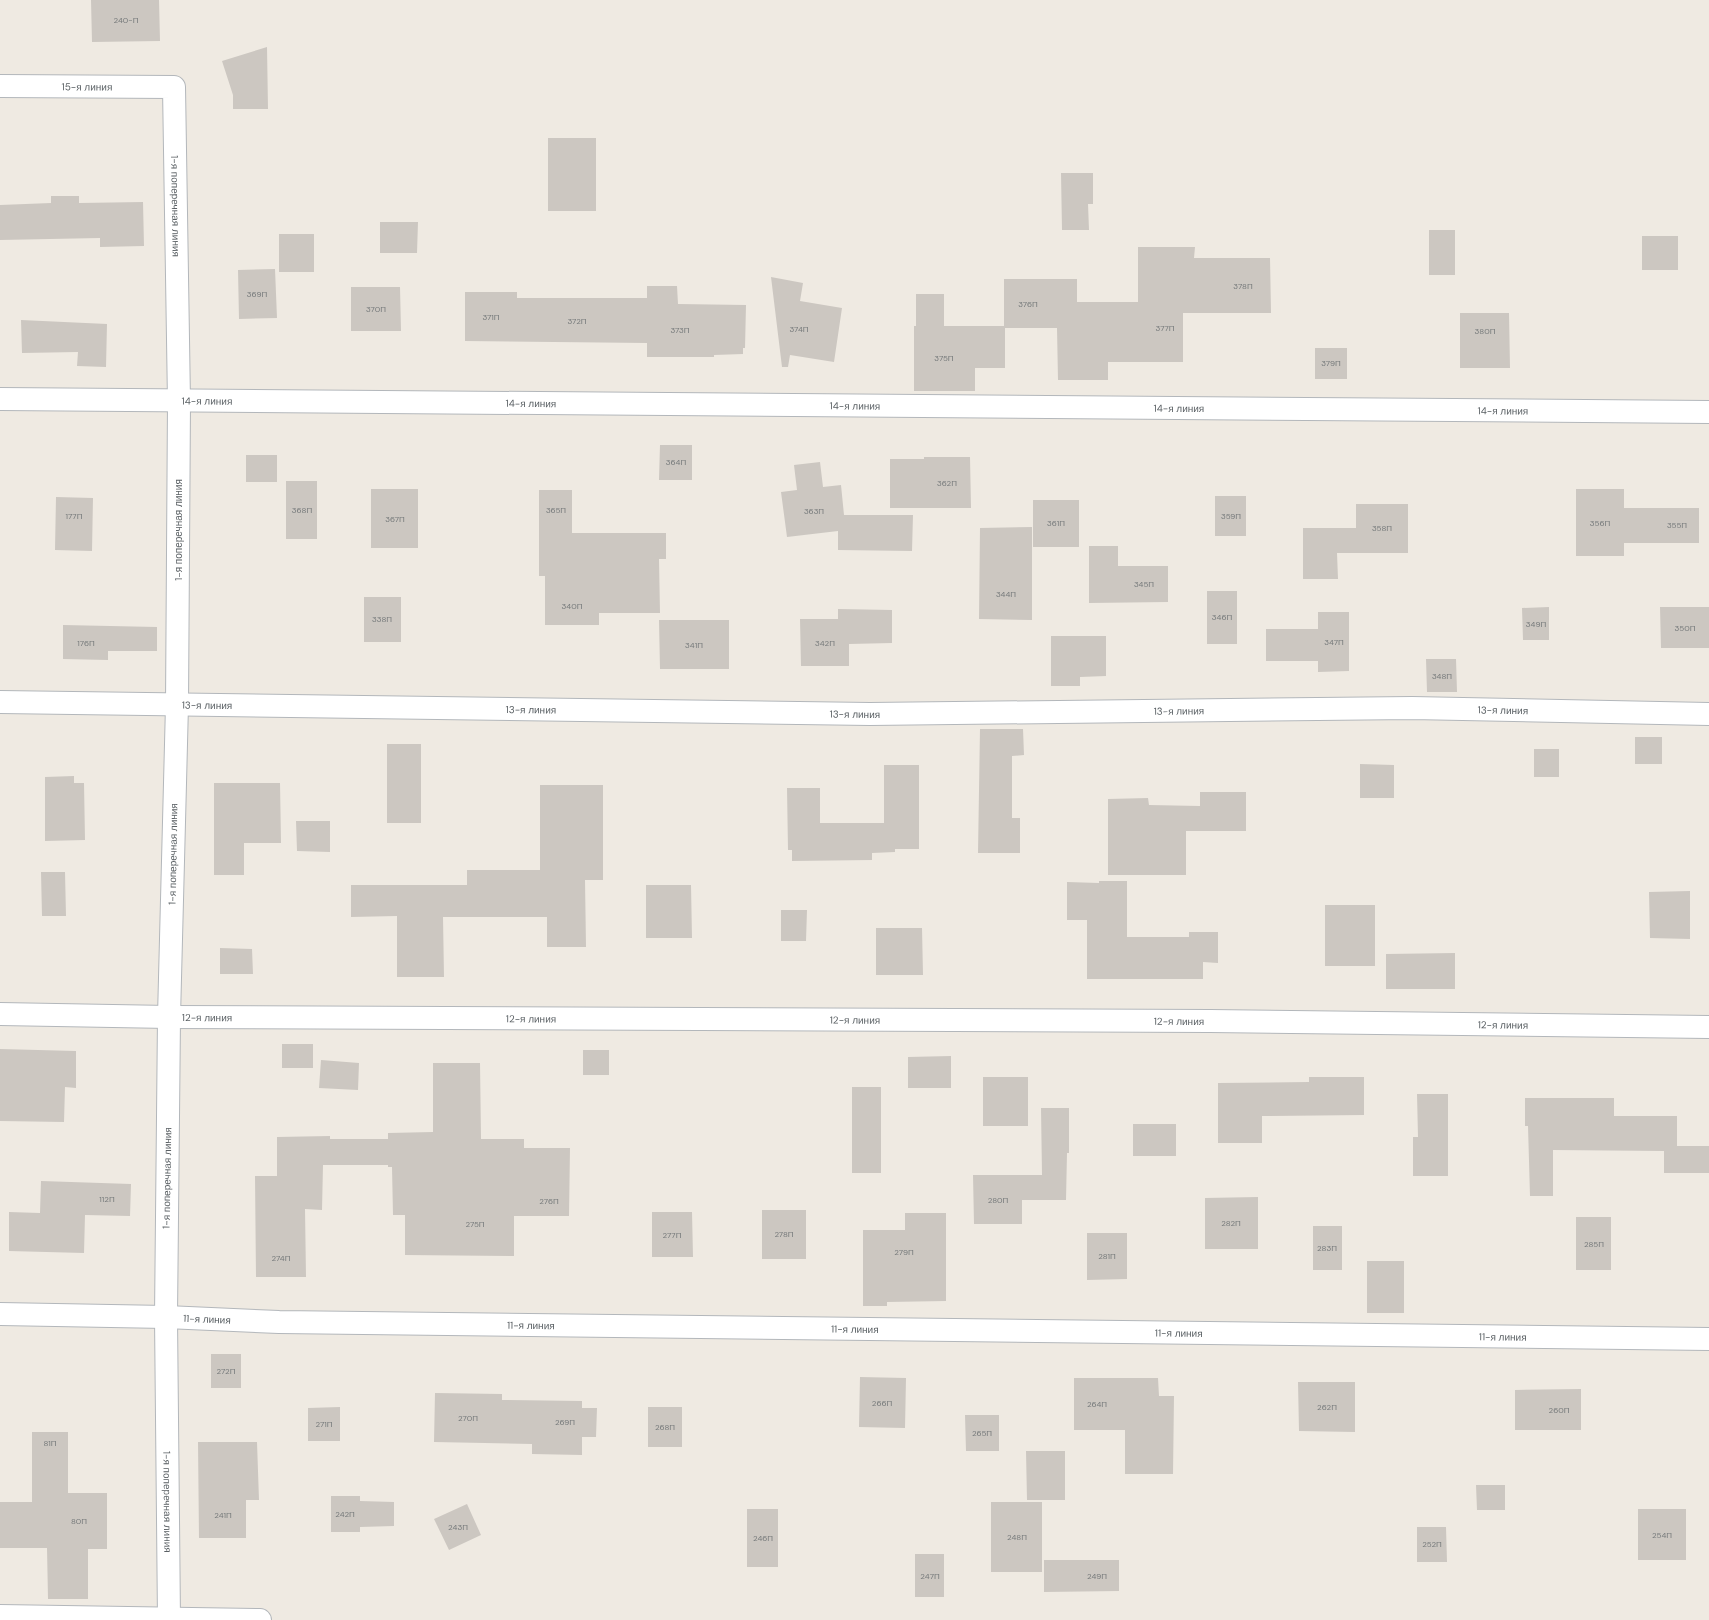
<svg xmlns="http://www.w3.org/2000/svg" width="1709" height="1620" font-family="'DM Sans',sans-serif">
<rect width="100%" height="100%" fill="#efeae2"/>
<path fill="#ccc7c1" d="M 91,0 L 159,0 L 160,41 L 92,42 Z
M 267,47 L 268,109 L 233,109 L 233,95 L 222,61 Z
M 548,138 L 596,138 L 596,211 L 548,211 Z
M 1061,173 L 1093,173 L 1093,204 L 1088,204 L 1089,230 L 1062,230 Z
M 51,196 L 79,196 L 79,203 L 143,202 L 144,246 L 100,247 L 100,238 L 0,240 L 0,205 L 51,203 Z
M 380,222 L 418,222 L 417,253 L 380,253 Z
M 1429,230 L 1455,230 L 1455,275 L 1429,275 Z
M 279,234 L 314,234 L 314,272 L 279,272 Z
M 1642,236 L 1678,236 L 1678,270 L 1642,270 Z
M 1138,247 L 1195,247 L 1194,258 L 1270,258 L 1271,313 L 1183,313 L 1183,362 L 1108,362 L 1108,380 L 1058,380 L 1057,328 L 1005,328 L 1005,368 L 975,368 L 975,391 L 914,391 L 914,326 L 916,326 L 916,294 L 944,294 L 944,326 L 1004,326 L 1004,279 L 1077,279 L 1077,302 L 1138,302 Z
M 275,269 L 277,318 L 239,319 L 238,270 Z
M 771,277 L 803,283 L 800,301 L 842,308 L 834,362 L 790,355 L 788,367 L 782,367 Z
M 647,286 L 677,286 L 678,304 L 746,305 L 745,348 L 743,348 L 743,354 L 714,355 L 714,357 L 647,357 L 647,343 L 465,341 L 465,292 L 517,292 L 517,298 L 647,298 Z
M 351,287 L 400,287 L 401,331 L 351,331 Z
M 1460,313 L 1509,313 L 1510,368 L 1460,368 Z
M 21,320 L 107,324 L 106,367 L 77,366 L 78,352 L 22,353 Z
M 1315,348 L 1347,348 L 1347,379 L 1315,379 Z
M 660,445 L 692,445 L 692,480 L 659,480 Z
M 246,455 L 277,455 L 277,482 L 246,482 Z
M 924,457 L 970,457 L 971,508 L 890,508 L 890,459 L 924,459 Z
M 820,462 L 823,487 L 841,485 L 844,515 L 913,515 L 912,551 L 838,550 L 838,531 L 787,537 L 781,492 L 797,490 L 794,465 Z
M 286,481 L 317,481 L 317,539 L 286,539 Z
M 371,489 L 418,489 L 418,548 L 371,548 Z
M 1576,489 L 1624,489 L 1624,508 L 1699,508 L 1699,543 L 1624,543 L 1624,556 L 1576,556 Z
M 539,490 L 572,490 L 572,533 L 666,533 L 666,559 L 659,559 L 660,613 L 599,613 L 599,625 L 545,625 L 545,576 L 539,576 Z
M 1215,496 L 1246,496 L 1246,536 L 1215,536 Z
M 56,497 L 93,498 L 92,551 L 55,550 Z
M 1033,500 L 1079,500 L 1079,547 L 1033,547 Z
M 1356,504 L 1408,504 L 1408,553 L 1337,553 L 1338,579 L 1303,579 L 1303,528 L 1356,528 Z
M 1032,527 L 1032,620 L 979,619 L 980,528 Z
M 1089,546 L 1118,546 L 1118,566 L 1168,566 L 1168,602 L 1089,603 Z
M 1207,591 L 1237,591 L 1237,644 L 1207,644 Z
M 364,597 L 401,597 L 401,642 L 364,642 Z
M 1549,607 L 1549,640 L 1523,640 L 1522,608 Z
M 1660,607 L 1709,607 L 1709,648 L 1661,648 Z
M 838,609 L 892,610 L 892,643 L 849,644 L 849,666 L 801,666 L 800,619 L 838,619 Z
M 1318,612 L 1349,612 L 1349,671 L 1318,672 L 1318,661 L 1266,661 L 1266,629 L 1318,629 Z
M 659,620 L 729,620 L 729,669 L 660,669 Z
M 63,625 L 157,627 L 157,651 L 108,651 L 108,660 L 63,659 Z
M 1051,636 L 1106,636 L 1106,676 L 1080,677 L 1080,686 L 1051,686 Z
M 1426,659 L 1456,659 L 1457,692 L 1427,692 Z
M 980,729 L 1023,729 L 1024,755 L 1012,756 L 1012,818 L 1020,818 L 1020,853 L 978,853 Z
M 1635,737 L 1662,737 L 1662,764 L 1635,764 Z
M 387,744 L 421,744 L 421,823 L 387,823 Z
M 1534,749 L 1559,749 L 1559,777 L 1534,777 Z
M 1360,764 L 1394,765 L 1394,798 L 1360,798 Z
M 884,765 L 919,765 L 919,849 L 895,849 L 895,852 L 872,853 L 872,860 L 792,861 L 792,850 L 788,850 L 787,788 L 820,788 L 820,823 L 884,823 Z
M 74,776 L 74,783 L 84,783 L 85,840 L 45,841 L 45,777 Z
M 214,783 L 280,783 L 281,843 L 244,843 L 244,875 L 214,875 Z
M 540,785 L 603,785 L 603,880 L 585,880 L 586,947 L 547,947 L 547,917 L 443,917 L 444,977 L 397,977 L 397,916 L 351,917 L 351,885 L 467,885 L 467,870 L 540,870 Z
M 1200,792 L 1246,792 L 1246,831 L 1186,831 L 1186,875 L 1108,875 L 1108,799 L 1148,798 L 1149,805 L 1200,806 Z
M 296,821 L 330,821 L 330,852 L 297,851 Z
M 41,872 L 65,872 L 66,916 L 42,916 Z
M 1099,881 L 1127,881 L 1127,937 L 1189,937 L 1189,932 L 1218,932 L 1218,963 L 1203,962 L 1203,979 L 1087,979 L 1087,920 L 1067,920 L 1067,882 L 1099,883 Z
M 646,885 L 691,885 L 692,938 L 646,938 Z
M 1690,891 L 1690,939 L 1650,938 L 1649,892 Z
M 1325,905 L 1375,905 L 1375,966 L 1325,966 Z
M 781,910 L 807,910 L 806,941 L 781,941 Z
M 876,928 L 922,928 L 923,975 L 876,975 Z
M 220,948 L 252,949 L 253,974 L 220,974 Z
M 1455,953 L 1455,989 L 1386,989 L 1386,954 Z
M 282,1044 L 313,1044 L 313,1068 L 282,1068 Z
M 0,1049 L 76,1051 L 76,1088 L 65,1087 L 64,1122 L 0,1121 Z
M 583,1050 L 609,1050 L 609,1075 L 583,1075 Z
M 951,1056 L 951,1088 L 908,1088 L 908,1057 Z
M 321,1060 L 359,1063 L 358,1090 L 319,1088 Z
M 433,1063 L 480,1063 L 481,1139 L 524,1139 L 524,1148 L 570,1148 L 569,1216 L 514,1216 L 514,1256 L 405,1255 L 405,1215 L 393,1215 L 392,1167 L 388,1167 L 388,1165 L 323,1165 L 322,1210 L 305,1209 L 306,1277 L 256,1277 L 255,1176 L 277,1176 L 277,1137 L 330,1136 L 330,1139 L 388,1139 L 388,1133 L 433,1132 Z
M 983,1077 L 1028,1077 L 1028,1126 L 983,1126 Z
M 1309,1077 L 1364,1077 L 1364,1115 L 1262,1116 L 1262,1143 L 1218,1143 L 1218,1083 L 1309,1082 Z
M 852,1087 L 881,1087 L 881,1173 L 852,1173 Z
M 1417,1094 L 1448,1094 L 1448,1176 L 1413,1176 L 1413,1137 L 1418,1137 Z
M 1525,1098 L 1614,1098 L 1614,1116 L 1677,1116 L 1677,1146 L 1709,1146 L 1709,1173 L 1664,1173 L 1664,1151 L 1553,1150 L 1553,1196 L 1530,1196 L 1528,1126 L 1525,1126 Z
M 1041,1108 L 1069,1108 L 1069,1153 L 1067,1153 L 1066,1200 L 1022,1200 L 1022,1224 L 974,1224 L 973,1175 L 1042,1175 Z
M 1133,1124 L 1176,1124 L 1176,1156 L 1133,1156 Z
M 41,1181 L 131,1184 L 130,1216 L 85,1215 L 84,1253 L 9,1251 L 9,1212 L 40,1213 Z
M 1258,1197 L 1258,1249 L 1205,1249 L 1205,1198 Z
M 762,1210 L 806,1210 L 806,1259 L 762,1259 Z
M 652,1212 L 692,1212 L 693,1257 L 652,1257 Z
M 905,1213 L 946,1213 L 946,1301 L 887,1302 L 887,1306 L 863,1306 L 863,1230 L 905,1230 Z
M 1576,1217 L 1611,1217 L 1611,1270 L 1576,1270 Z
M 1313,1226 L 1342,1226 L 1342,1270 L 1313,1270 Z
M 1087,1233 L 1127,1233 L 1127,1279 L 1087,1280 Z
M 1367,1261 L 1404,1261 L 1404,1313 L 1367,1313 Z
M 211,1354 L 241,1354 L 241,1388 L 211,1388 Z
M 860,1377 L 906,1378 L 905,1428 L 859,1427 Z
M 1074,1378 L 1158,1378 L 1159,1396 L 1174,1396 L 1173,1474 L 1125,1474 L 1125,1430 L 1074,1430 Z
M 1298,1382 L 1355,1382 L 1355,1432 L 1299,1431 Z
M 1581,1389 L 1581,1430 L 1515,1430 L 1515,1390 Z
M 435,1393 L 502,1394 L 502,1400 L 582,1401 L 582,1408 L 597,1408 L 596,1437 L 582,1437 L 582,1455 L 532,1454 L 532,1444 L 434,1442 Z
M 340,1407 L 340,1441 L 308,1441 L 308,1408 Z
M 648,1407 L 682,1407 L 682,1447 L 648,1447 Z
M 965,1415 L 999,1415 L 999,1451 L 966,1451 Z
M 32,1432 L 68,1432 L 68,1493 L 107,1493 L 107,1549 L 88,1549 L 88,1599 L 48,1599 L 47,1548 L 0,1548 L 0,1502 L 32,1502 Z
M 198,1442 L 257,1442 L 259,1500 L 246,1500 L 246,1538 L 199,1538 Z
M 1026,1451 L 1065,1451 L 1065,1500 L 1027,1500 Z
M 1476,1485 L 1505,1485 L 1505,1510 L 1477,1510 Z
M 331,1496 L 360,1496 L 360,1501 L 394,1502 L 394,1526 L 360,1527 L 360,1532 L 331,1532 Z
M 991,1502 L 1042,1502 L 1042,1572 L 991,1572 Z
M 467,1504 L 481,1535 L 449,1550 L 434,1519 Z
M 747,1509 L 778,1509 L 778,1567 L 747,1567 Z
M 1638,1509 L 1686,1509 L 1686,1560 L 1638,1560 Z
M 1417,1527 L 1446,1527 L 1447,1562 L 1417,1562 Z
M 915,1554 L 944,1554 L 944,1597 L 915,1597 Z
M 1044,1560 L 1119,1560 L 1119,1591 L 1044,1592 Z"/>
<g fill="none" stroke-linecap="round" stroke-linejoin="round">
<defs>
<g id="street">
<path id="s1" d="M 0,86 L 174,87 L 179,402 L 177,705 L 169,1017 L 166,1317 L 169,1620"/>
<path id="s2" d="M 0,399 L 1709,412"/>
<path id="s3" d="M 0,702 L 870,714 L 1412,708 L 1709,714"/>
<path id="s4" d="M 0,1014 L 169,1017 L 1210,1021 L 1709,1027"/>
<path id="s5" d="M 0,1314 L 166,1317 L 279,1322 L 1709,1339"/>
<path d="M 0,1616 L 260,1620"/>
</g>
</defs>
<use href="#street" stroke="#b3b7bb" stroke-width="24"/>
<use href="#street" stroke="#fff" stroke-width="22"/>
</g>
<g text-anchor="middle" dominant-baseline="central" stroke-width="3" stroke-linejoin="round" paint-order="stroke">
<g font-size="8" fill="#767a7b">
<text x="126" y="20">240-П</text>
<text x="1243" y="286">378П</text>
<text x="257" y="294">369П</text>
<text x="1028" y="304">376П</text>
<text x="376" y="309">370П</text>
<text x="491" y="317">371П</text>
<text x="577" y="321">372П</text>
<text x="1165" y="328">377П</text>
<text x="799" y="329">374П</text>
<text x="680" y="330">373П</text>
<text x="1485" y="331">380П</text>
<text x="944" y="358">375П</text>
<text x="1331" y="363">379П</text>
<text x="676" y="462">364П</text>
<text x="947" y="483">362П</text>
<text x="302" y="510">368П</text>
<text x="556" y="510">365П</text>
<text x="814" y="511">363П</text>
<text x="74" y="516">177П</text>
<text x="1231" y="516">359П</text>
<text x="395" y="519">367П</text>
<text x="1056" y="523">361П</text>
<text x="1600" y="523">356П</text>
<text x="1677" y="525">355П</text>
<text x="1382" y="528">358П</text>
<text x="1144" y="584">345П</text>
<text x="1006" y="594">344П</text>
<text x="572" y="606">340П</text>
<text x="1222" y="617">346П</text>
<text x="382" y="619">338П</text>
<text x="1536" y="624">349П</text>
<text x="1685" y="628">350П</text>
<text x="1334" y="642">347П</text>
<text x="86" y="643">176П</text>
<text x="825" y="643">342П</text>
<text x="694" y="645">341П</text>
<text x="1442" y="676">348П</text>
<text x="107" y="1199">112П</text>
<text x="998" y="1200">280П</text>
<text x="549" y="1201">276П</text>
<text x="1231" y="1223">282П</text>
<text x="475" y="1224">275П</text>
<text x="784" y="1234">278П</text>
<text x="672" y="1235">277П</text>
<text x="1594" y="1244">285П</text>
<text x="1327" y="1248">283П</text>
<text x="904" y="1252">279П</text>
<text x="1107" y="1256">281П</text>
<text x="281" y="1258">274П</text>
<text x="226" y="1371">272П</text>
<text x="882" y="1403">266П</text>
<text x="1097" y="1404">264П</text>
<text x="1327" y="1407">262П</text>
<text x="1559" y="1410">260П</text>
<text x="468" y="1418">270П</text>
<text x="565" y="1422">269П</text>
<text x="324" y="1424">271П</text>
<text x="665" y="1427">268П</text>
<text x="982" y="1433">265П</text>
<text x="50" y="1443">81П</text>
<text x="345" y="1514">242П</text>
<text x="223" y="1515">241П</text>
<text x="79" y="1521">80П</text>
<text x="458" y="1527">243П</text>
<text x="1662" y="1535">254П</text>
<text x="1017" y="1537">248П</text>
<text x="763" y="1538">246П</text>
<text x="1432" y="1544">252П</text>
<text x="930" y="1576">247П</text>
<text x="1097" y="1576">249П</text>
</g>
<g font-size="10" fill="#5a6064" stroke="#fff">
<text stroke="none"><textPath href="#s1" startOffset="87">15-я линия</textPath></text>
<text stroke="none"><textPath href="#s1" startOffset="293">1-я поперечная линия</textPath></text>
<text stroke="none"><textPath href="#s2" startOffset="207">14-я линия</textPath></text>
<text stroke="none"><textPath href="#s2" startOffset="531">14-я линия</textPath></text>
<text stroke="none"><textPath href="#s2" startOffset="855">14-я линия</textPath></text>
<text stroke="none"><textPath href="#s2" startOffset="1179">14-я линия</textPath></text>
<text stroke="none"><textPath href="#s2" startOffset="1503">14-я линия</textPath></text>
<text transform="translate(178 530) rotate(-90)">1-я поперечная линия</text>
<text stroke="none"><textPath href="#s3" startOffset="207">13-я линия</textPath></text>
<text stroke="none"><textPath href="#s3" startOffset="531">13-я линия</textPath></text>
<text stroke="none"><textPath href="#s3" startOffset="1503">13-я линия</textPath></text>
<text stroke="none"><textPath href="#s3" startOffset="1179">13-я линия</textPath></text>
<text stroke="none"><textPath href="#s3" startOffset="855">13-я линия</textPath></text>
<text transform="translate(173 854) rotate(-89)">1-я поперечная линия</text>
<text stroke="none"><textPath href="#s4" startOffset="207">12-я линия</textPath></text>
<text stroke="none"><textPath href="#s4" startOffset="531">12-я линия</textPath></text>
<text stroke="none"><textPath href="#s4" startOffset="855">12-я линия</textPath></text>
<text stroke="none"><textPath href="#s4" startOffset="1179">12-я линия</textPath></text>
<text stroke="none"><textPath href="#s4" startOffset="1503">12-я линия</textPath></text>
<text transform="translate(167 1178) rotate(-89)">1-я поперечная линия</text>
<text stroke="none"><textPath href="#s5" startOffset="207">11-я линия</textPath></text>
<text stroke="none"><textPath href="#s5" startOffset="531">11-я линия</textPath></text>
<text stroke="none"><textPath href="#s5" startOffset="855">11-я линия</textPath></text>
<text stroke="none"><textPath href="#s5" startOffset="1179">11-я линия</textPath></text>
<text stroke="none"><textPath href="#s5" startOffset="1503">11-я линия</textPath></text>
<text stroke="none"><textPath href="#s1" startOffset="1589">1-я поперечная линия</textPath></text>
</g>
</g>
</svg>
